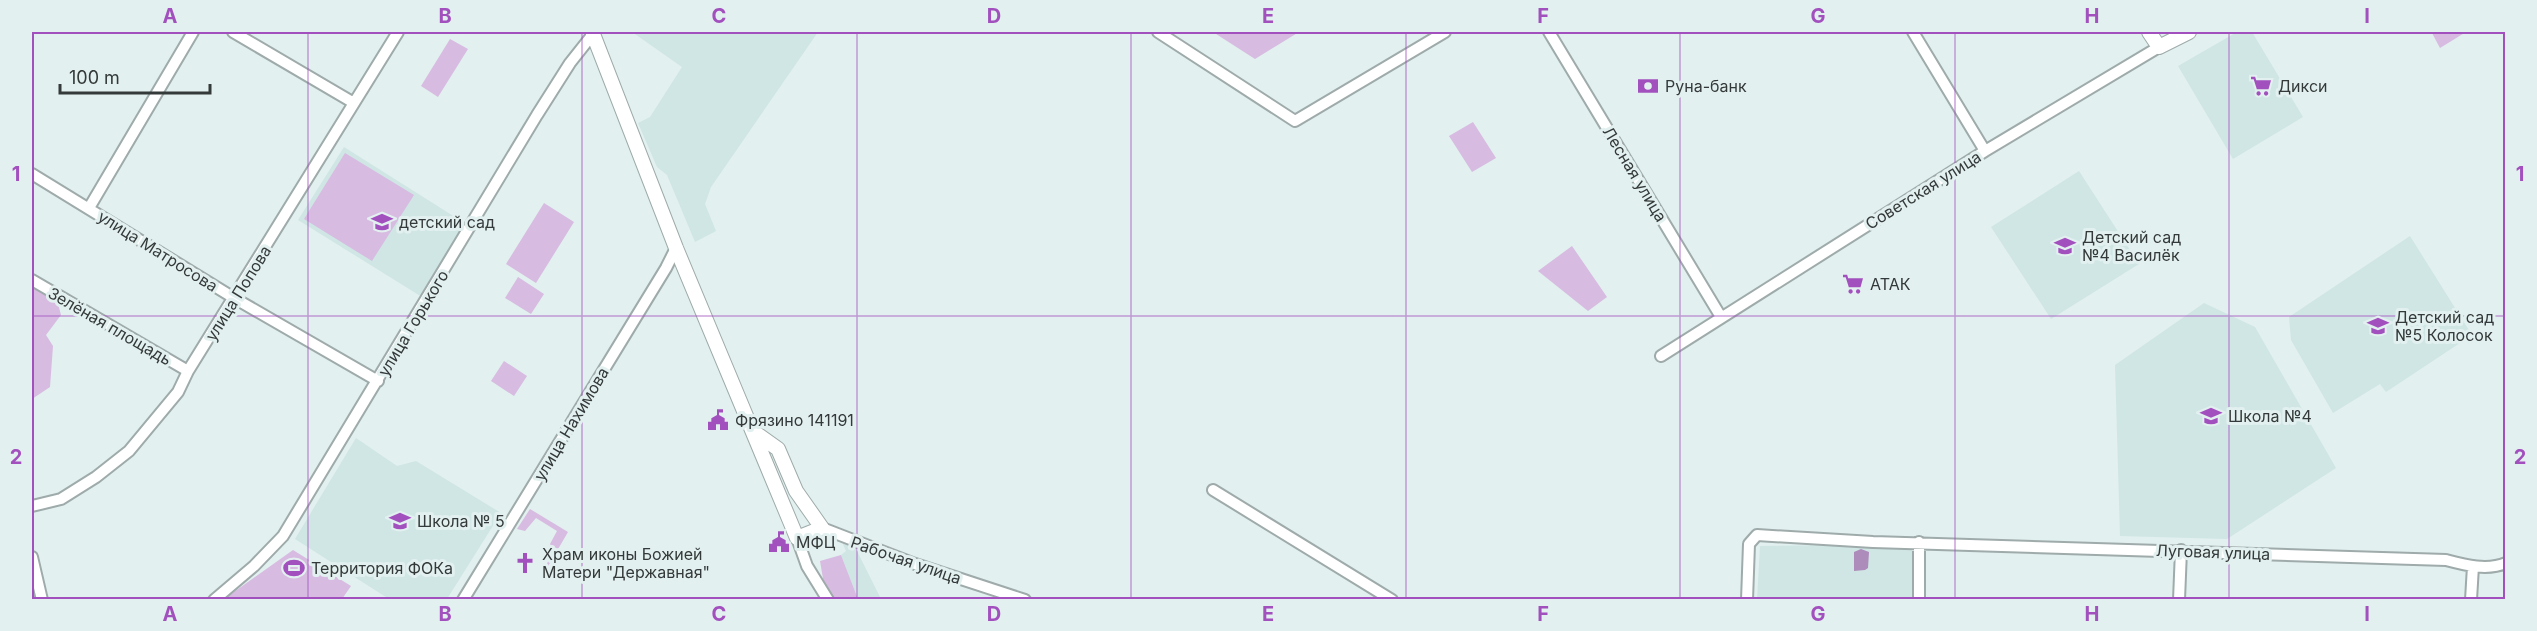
<svg xmlns="http://www.w3.org/2000/svg" width="2537" height="631" font-family="Inter,sans-serif">
<rect width="100%" height="100%" fill="#e2f0ef"/>
<path fill="#cfe6e5" d="M 632,32 L 818,32 L 711,187 L 705,204 L 716,231 L 695,242 L 667,175 L 657,167 L 638,123 L 650,117 L 682,67 Z
M 2237,32 L 2252,32 L 2303,117 L 2233,159 L 2178,66 Z
M 344,147 L 466,224 L 422,297 L 298,220 Z
M 2079,171 L 2139,264 L 2051,319 L 1991,227 Z
M 2410,236 L 2472,335 L 2386,392 L 2380,384 L 2333,413 L 2291,340 L 2289,317 Z
M 2204,303 L 2255,327 L 2336,468 L 2227,539 L 2120,536 L 2115,365 Z
M 356,438 L 397,466 L 416,461 L 501,513 L 447,599 L 389,599 L 295,539 Z
M 842,542 L 855,547 L 881,599 L 858,599 L 841,555 L 846,551 Z
M 1843,545 L 1912,548 L 1914,599 L 1757,600 L 1760,546 Z"/>
<path fill="#d7bbe1" d="M 1213,32 L 1299,32 L 1255,59 Z
M 2434,32 L 2466,32 L 2440,48 L 2432,33 Z
M 450,39 L 468,49 L 438,97 L 421,86 Z
M 1473,122 L 1496,158 L 1472,172 L 1449,136 Z
M 345,153 L 414,195 L 372,261 L 304,219 Z
M 544,203 L 574,222 L 536,283 L 506,264 Z
M 1572,246 L 1607,297 L 1588,311 L 1538,271 Z
M 518,277 L 544,294 L 531,314 L 505,298 Z
M 32,285 L 57,300 L 61,315 L 46,335 L 53,346 L 50,387 L 32,399 Z
M 504,361 L 527,376 L 514,396 L 491,381 Z
M 530,509 L 568,532 L 547,568 L 545,567 L 554,551 L 550,544 L 557,531 L 536,518 L 525,531 L 517,529 Z
M 293,550 L 351,586 L 342,599 L 224,599 Z
M 841,555 L 858,599 L 828,599 L 826,596 L 820,561 Z"/>
<path fill="#ad8bba" d="M 1861,549 L 1869,552 L 1868,568 L 1865,570 L 1854,571 L 1854,552 Z"/>
<g fill="none" stroke-linecap="round" stroke-linejoin="round">
<defs>
<path id="minor" d="M 233,32 L 354,103
M 1158,32 L 1295,121 L 1445,32
M 1549,32 L 1721,317
M 1913,32 L 1985,151
M 32,174 L 234,298 L 378,381
M 89,208 L 193,32
M 32,280 L 188,371
M 1661,356 L 1985,151 L 2159,47
M 1213,490 L 1392,600
M 32,506 L 61,499 L 96,477 L 129,451 L 178,392 L 188,371 L 398,32
M 822,528 L 915,564 L 1025,600
M 797,538 L 807,566 L 828,600
M 1919,542 L 1919,600
M 32,557 L 42,600
M 214,600 L 254,566 L 283,536 L 537,115 L 570,63 L 593,34 L 591,32
M 463,600 L 666,268 L 676,248
M 1747,600 L 1749,544 L 1757,535 L 1873,542 L 2446,560 C 2465,565 2487,571 2506,563
M 2179,600 L 2181,550
M 2471,600 L 2473,566"/>
<path id="tertiary" d="M 594,32 L 593,34 L 676,248 L 797,538 L 822,528 L 796,491 L 778,449 L 754,432
M 2149,32 L 2159,47 L 2189,32"/>
</defs>
<use href="#minor" stroke="#9eabaa" stroke-width="14"/>
<use href="#tertiary" stroke="#9eabaa" stroke-width="16"/>
<use href="#minor" stroke="#fff" stroke-width="10"/>
<use href="#tertiary" stroke="#fff" stroke-width="14"/>
</g>
<path fill="none" stroke="#a350bf" stroke-width="1.5" stroke-opacity="0.55" d="M 308,32 L 308,600M 582,32 L 582,600M 857,32 L 857,600M 1131,32 L 1131,600M 1406,32 L 1406,600M 1680,32 L 1680,600M 1955,32 L 1955,600M 2229,32 L 2229,600M 32,316 L 2506,316"/>
<defs>
<symbol id="bank-bare" viewBox="-9 -9 18 18"><path d="M-6-4H6V4H-6ZM0-2.3a2.3 2.3 0 1 0 0 4.6a2.3 2.3 0 1 0 0-4.6Z" fill="#a350bf" stroke="#e2f0ef" stroke-width="2.5" paint-order="stroke"/></symbol>
<symbol id="supermarket-bare" viewBox="-9 -9 18 18"><path d="M-6-5.5h2.5l.6 2H6L4.5 2H-2.5L-4.4-4H-6ZM-1.5 3.2a1.3 1.3 0 1 0 .1 0ZM3 3.2a1.3 1.3 0 1 0 .1 0Z" fill="#a350bf" stroke="#e2f0ef" stroke-width="2.5" paint-order="stroke"/></symbol>
<symbol id="school-bare" viewBox="-9 -9 18 18"><path d="M0-5L7-2L0 1L-7-2ZM-4 1L0 2.5L4 1V4Q0 6-4 4Z" fill="#a350bf" stroke="#e2f0ef" stroke-width="2.5" paint-order="stroke"/></symbol>
<symbol id="civic-bare" viewBox="-9 -9 18 18"><path d="M-.6-6.5H3V-4.5H.6V-3L4-1V1h2V6H-6V1h2V-1L-.6-3ZM-1.2 2.5V6h2.4V2.5Z" fill="#a350bf" stroke="#e2f0ef" stroke-width="2.5" paint-order="stroke"/></symbol>
<symbol id="church-bare" viewBox="-9 -9 18 18"><path d="M-1.2-6h2.4v3.5h3.3v2.4h-3.3V6h-2.4V-.1h-3.3v-2.4h3.3Z" fill="#a350bf" stroke="#e2f0ef" stroke-width="2.5" paint-order="stroke"/></symbol>
<symbol id="stadium-bare" viewBox="-9 -9 18 18"><path d="M0-5a6.5 5 0 1 0 0 10a6.5 5 0 1 0 0-10ZM-3.5-1.8h7v3.6h-7Z" fill="#a350bf" stroke="#e2f0ef" stroke-width="2.5" paint-order="stroke"/></symbol>
</defs>
<g fill-rule="evenodd">
<use href="#bank-bare" x="1633" y="71" width="30" height="30"/>
<use href="#supermarket-bare" x="2246" y="71" width="30" height="30"/>
<use href="#school-bare" x="367" y="207" width="30" height="30"/>
<use href="#school-bare" x="2050" y="231" width="30" height="30"/>
<use href="#supermarket-bare" x="1838" y="269" width="30" height="30"/>
<use href="#school-bare" x="2363" y="311" width="30" height="30"/>
<use href="#school-bare" x="2196" y="401" width="30" height="30"/>
<use href="#civic-bare" x="703" y="405" width="30" height="30"/>
<use href="#school-bare" x="385" y="506" width="30" height="30"/>
<use href="#civic-bare" x="764" y="527" width="30" height="30"/>
<use href="#church-bare" x="510" y="548" width="30" height="30"/>
<use href="#stadium-bare" x="279" y="553" width="30" height="30"/>
</g>
<g text-anchor="middle" dominant-baseline="central" stroke-width="6" stroke-linejoin="round" paint-order="stroke">
<g font-size="16" fill="#343939" stroke="#e2f0ef" text-anchor="start">
<text x="1665" y="86">Руна-банк</text>
<text x="2278" y="86">Дикси</text>
<text x="399" y="222">детский сад</text>
<text x="2082" y="237">Детский сад<tspan x="2082" dy="18">№4 Василёк</tspan></text>
<text x="1870" y="284">АТАК</text>
<text x="2395" y="317">Детский сад<tspan x="2395" dy="18">№5 Колосок</tspan></text>
<text x="2228" y="416">Школа №4</text>
<text x="735" y="420">Фрязино 141191</text>
<text x="417" y="521">Школа № 5</text>
<text x="796" y="542">МФЦ</text>
<text x="542" y="554">Храм иконы Божией<tspan x="542" dy="18">Матери "Державная"</tspan></text>
<text x="311" y="568">Территория ФОКа</text>
</g>
<g font-size="16" fill="#343939" stroke="#e2f0ef">
<text transform="translate(1635 174) rotate(59)">Лесная улица</text>
<text transform="translate(1923 190) rotate(-32)">Советская улица</text>
<text transform="translate(158 251) rotate(32)">улица Матросова</text>
<text transform="translate(238 293) rotate(-58)">улица Попова</text>
<text transform="translate(413 323) rotate(-59)">улица Горького</text>
<text transform="translate(110 326) rotate(30)">Зелёная площадь</text>
<text transform="translate(571 424) rotate(-59)">улица Нахимова</text>
<text transform="translate(2213 552) rotate(2)">Луговая улица</text>
<text transform="translate(906 560) rotate(19)">Рабочая улица</text>
</g>
</g>
<rect width="2537" height="631" fill="none" stroke="#e2f0ef" stroke-width="66"/>
<path d="M60 84v9h150v-9" fill="none" stroke="#343939" stroke-width="3"/>
<text x="69" y="84" font-size="18" fill="#343939" stroke="#e2f0ef" stroke-width="4.5" paint-order="stroke">100 m</text>
<rect x="33" y="33" width="2471" height="565" fill="none" stroke="#a350bf" stroke-width="2"/>
<g font-size="20" text-anchor="middle" font-weight="bold" fill="#a350bf">
<text x="170" y="23">A</text>
<text x="445" y="23">B</text>
<text x="719" y="23">C</text>
<text x="994" y="23">D</text>
<text x="1268" y="23">E</text>
<text x="1543" y="23">F</text>
<text x="1818" y="23">G</text>
<text x="2092" y="23">H</text>
<text x="2367" y="23">I</text>
<text x="16" y="181">1</text>
<text x="2520" y="181">1</text>
<text x="16" y="464">2</text>
<text x="2520" y="464">2</text>
<text x="170" y="621">A</text>
<text x="445" y="621">B</text>
<text x="719" y="621">C</text>
<text x="994" y="621">D</text>
<text x="1268" y="621">E</text>
<text x="1543" y="621">F</text>
<text x="1818" y="621">G</text>
<text x="2092" y="621">H</text>
<text x="2367" y="621">I</text>
</g>
</svg>
